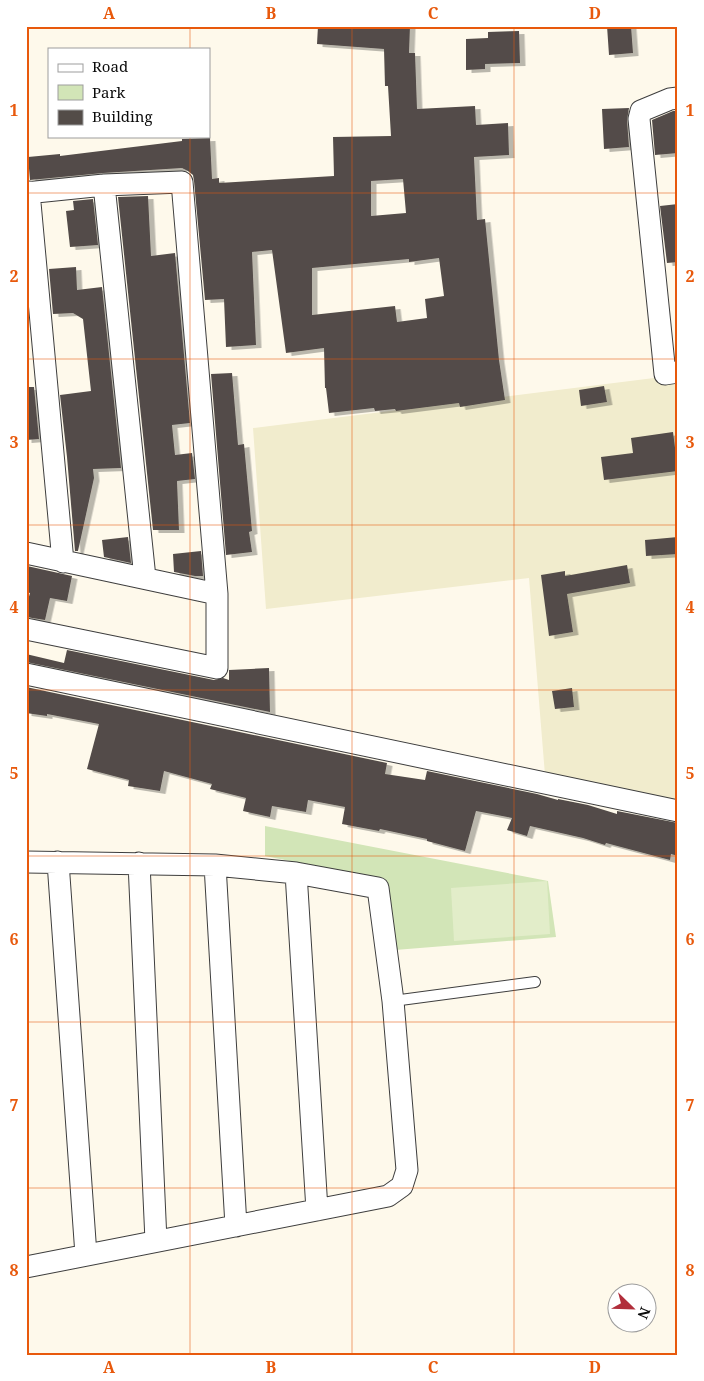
<svg xmlns="http://www.w3.org/2000/svg" width="704" height="1381" font-family="'Noto Serif',serif">
<defs>
<filter id="shadow"><feDropShadow dx="5.5" dy="3" stdDeviation="0" flood-color="#0004"/></filter>
</defs>
<rect width="100%" height="100%" fill="#fef9eb"/>
<path fill="#f1eccd" d="M 678,375 L 678,803 L 545,775 L 529,578 L 266,609 L 253,428 Z"/>
<path fill="#d2e5b7" d="M 265,826 L 548,881 L 556,937 L 395,950 L 384,880 L 265,856 Z"/>
<path fill="#e2edc9" d="M 547,881 L 550,934 L 454,941 L 451,888 Z"/>
<path fill="#534c48" fill-rule="evenodd" filter="url(#shadow)" d="M 318,26 L 410,26 L 409,53 L 415,53 L 417,109 L 475,106 L 476,125 L 508,123 L 509,155 L 474,157 L 477,220 L 485,219 L 499,360 L 505,400 L 460,407 L 459,403 L 396,411 L 395,409 L 375,411 L 374,408 L 329,413 L 326,388 L 325,388 L 324,348 L 286,353 L 272,250 L 252,252 L 256,345 L 226,347 L 224,299 L 205,300 L 194,181 L 193,175 L 188,171 L 182,168 L 103,173 L 30,180 L 28,157 L 60,154 L 60,156 L 182,141 L 182,139 L 210,138 L 212,179 L 219,178 L 219,183 L 334,176 L 333,137 L 391,136 L 388,86 L 385,86 L 384,49 L 317,44 ZM 403,179 L 406,213 L 371,216 L 371,181 ZM 439,258 L 444,296 L 425,299 L 427,318 L 397,322 L 395,306 L 312,315 L 312,268 L 409,259 L 409,262 Z
M 607,26 L 631,26 L 633,53 L 609,55 Z
M 519,31 L 520,63 L 485,64 L 485,69 L 466,70 L 466,39 L 488,38 L 488,32 Z
M 629,108 L 627,120 L 629,147 L 604,149 L 602,109 Z
M 673,111 L 677,111 L 678,153 L 655,155 L 652,120 Z
M 148,196 L 151,256 L 175,253 L 190,423 L 172,425 L 175,455 L 192,453 L 195,479 L 177,481 L 179,530 L 153,530 L 118,197 Z
M 93,199 L 98,245 L 70,247 L 66,211 L 74,210 L 73,201 Z
M 678,204 L 678,262 L 667,263 L 660,206 Z
M 76,267 L 77,290 L 102,287 L 121,468 L 93,469 L 94,478 L 78,551 L 75,551 L 67,457 L 60,395 L 91,391 L 83,319 L 73,313 L 53,314 L 49,269 Z
M 232,373 L 238,445 L 244,444 L 252,531 L 249,532 L 252,552 L 226,555 L 211,374 Z
M 604,386 L 607,402 L 581,406 L 579,390 Z
M 26,387 L 34,387 L 39,439 L 26,440 Z
M 673,432 L 678,471 L 604,480 L 601,457 L 633,453 L 631,438 Z
M 128,537 L 131,563 L 104,557 L 102,540 Z
M 678,537 L 678,554 L 646,556 L 645,540 Z
M 201,551 L 203,576 L 195,576 L 174,572 L 173,554 Z
M 627,565 L 630,583 L 567,594 L 573,632 L 549,636 L 541,575 L 565,571 L 565,576 Z
M 27,566 L 72,576 L 67,601 L 50,598 L 45,620 L 26,617 L 26,607 L 30,593 L 26,592 Z
M 67,650 L 214,680 L 223,678 L 229,680 L 229,670 L 269,668 L 270,712 L 26,662 L 26,654 L 64,663 Z
M 26,687 L 387,763 L 385,774 L 425,780 L 427,771 L 537,794 L 558,800 L 558,799 L 588,805 L 617,814 L 617,811 L 678,823 L 678,856 L 671,854 L 670,860 L 606,843 L 605,845 L 583,838 L 530,826 L 527,836 L 507,830 L 512,818 L 476,811 L 465,851 L 427,841 L 427,839 L 380,829 L 379,831 L 342,824 L 345,807 L 308,800 L 306,812 L 272,806 L 270,817 L 243,811 L 246,798 L 210,789 L 212,784 L 164,771 L 160,791 L 128,786 L 129,780 L 87,769 L 99,724 L 47,714 L 47,716 L 26,713 Z
M 572,688 L 574,707 L 555,709 L 552,691 Z"/>
<g fill="none" stroke-linecap="round" stroke-linejoin="round">
<defs>
<path id="service" d="M 393,1001 L 535,982"/>
<path id="minor" d="M 678,98 L 670,99 L 641,111 L 639,119 L 665,374 L 678,372
M 104,185 L 145,578
M 29,192 L 63,562
M 26,193 L 104,185 L 182,182 L 217,594
M 26,553 L 217,594 L 217,668 L 26,629
M 26,674 L 678,811
M 26,862 L 215,865 L 296,873 L 378,888 L 393,1001 L 407,1170 L 402,1186 L 388,1196 L 26,1267
M 58,862 L 86,1255
M 139,863 L 156,1241
M 215,865 L 236,1226
M 296,873 L 317,1210"/>
</defs>
<use href="#service" stroke="#3e3e3e" stroke-width="12"/>
<use href="#minor" stroke="#3e3e3e" stroke-width="23"/>
<use href="#service" stroke="#fff" stroke-width="10"/>
<use href="#minor" stroke="#fff" stroke-width="21"/>
</g>
<path fill="none" stroke="#e8590c" stroke-width="1" stroke-opacity="0.55" d="M 190,26 L 190,49M 352,26 L 352,1355M 514,26 L 514,1355M 190,136 L 190,1355M 26,193 L 678,193M 26,359 L 678,359M 26,525 L 678,525M 26,690 L 678,690M 26,856 L 678,856M 26,1022 L 678,1022M 26,1188 L 678,1188"/>
<rect width="704" height="1381" fill="none" stroke="#ffffff" stroke-width="55"/>
<rect x="48" y="48" width="162" height="90" fill="#ffffff" stroke="#9d9d9d"/>
<rect x="58" y="64" width="25" height="8" fill="#ffffff" stroke="#9d9d9d"/>
<text x="92" y="72" font-size="15" fill="#0b0b0b">Road</text>
<rect x="58" y="85" width="25" height="15" fill="#d2e5b7" stroke="#9d9d9d"/>
<text x="92" y="98" font-size="15" fill="#0b0b0b">Park</text>
<rect x="58" y="110" width="25" height="15" fill="#534c48" stroke="#9d9d9d"/>
<text x="92" y="122" font-size="15" fill="#0b0b0b">Building</text>
<g transform="translate(632 1308) rotate(113)"><circle r="24" fill="#ffffff" stroke="#9d9d9d"/>
<path d="M0-4L9 19L0 12L-9 19Z" fill="#b12e3b"/>
<text y="-8" font-size="14" font-weight="bold" text-anchor="middle" fill="#0b0b0b">N</text>
</g>
<rect x="28" y="28" width="648" height="1326" fill="none" stroke="#e8590c" stroke-width="2"/>
<g font-size="16" text-anchor="middle" font-weight="bold" fill="#e8590c">
<text x="109" y="19">A</text>
<text x="271" y="19">B</text>
<text x="433" y="19">C</text>
<text x="595" y="19">D</text>
<text x="14" y="116">1</text>
<text x="690" y="116">1</text>
<text x="14" y="282">2</text>
<text x="690" y="282">2</text>
<text x="14" y="448">3</text>
<text x="690" y="448">3</text>
<text x="14" y="613">4</text>
<text x="690" y="613">4</text>
<text x="14" y="779">5</text>
<text x="690" y="779">5</text>
<text x="14" y="945">6</text>
<text x="690" y="945">6</text>
<text x="14" y="1111">7</text>
<text x="690" y="1111">7</text>
<text x="14" y="1276">8</text>
<text x="690" y="1276">8</text>
<text x="109" y="1373">A</text>
<text x="271" y="1373">B</text>
<text x="433" y="1373">C</text>
<text x="595" y="1373">D</text>
</g>
</svg>
